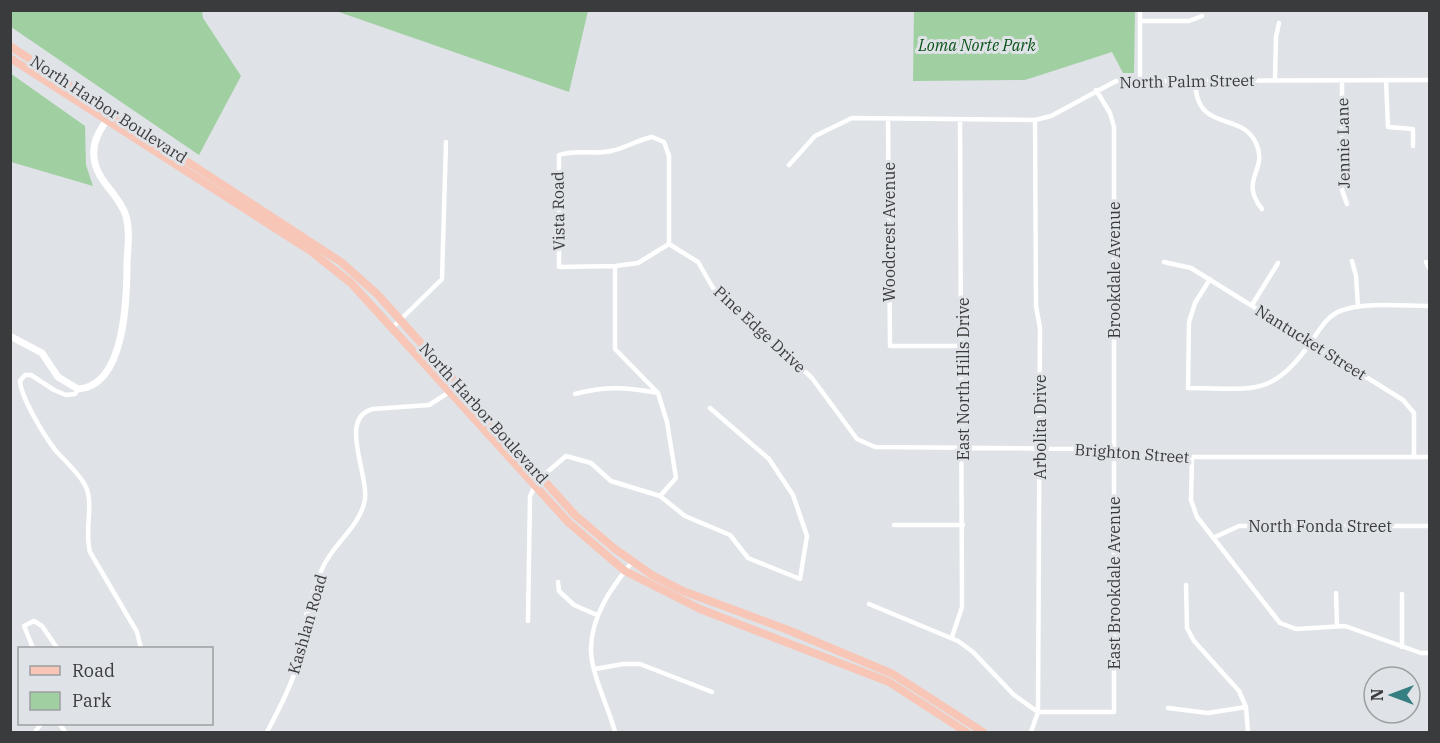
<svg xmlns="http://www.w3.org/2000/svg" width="1440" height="743" font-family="'IBM Plex Serif',serif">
<rect width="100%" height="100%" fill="#dfe2e6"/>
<path fill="#a0d0a2" d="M 10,11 L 202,11 L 203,18 L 241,76 L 199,155 L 11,27 Z
M 336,11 L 588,10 L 588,11 L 569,92 Z
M 914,11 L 1135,11 L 1134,73 L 1123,73 L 1112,52 L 1025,80 L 913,81 Z
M 10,73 L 85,126 L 86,165 L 93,186 L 11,162 Z"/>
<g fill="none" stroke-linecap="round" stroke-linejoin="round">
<path stroke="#fff" stroke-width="4.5" d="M 1140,10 L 1140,81
M 1140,21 L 1189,21 L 1202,16
M 1275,79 L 1276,37 L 1279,23
M 1386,80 L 1388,127 L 1413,129 L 1413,146
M 1342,81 L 1342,190 L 1347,204
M 1195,82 C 1197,134 1240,110 1256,143 C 1269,170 1238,179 1262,209
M 888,119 L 890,346 L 963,346
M 652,137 L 664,142 L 669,156 L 669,244 L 638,263 L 615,266 L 559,267 L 559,155 C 576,149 594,155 611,151 C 626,148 637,140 652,137 Z
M 789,165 L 815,136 L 852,118 L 1035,120 L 1051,116 L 1116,81 L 1430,80
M 669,244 L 698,262 L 713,288 L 812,378 L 857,439 L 875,447 L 1087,449 L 1142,457 L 1430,457
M 1352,261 L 1356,276 L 1358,307
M 1164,262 L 1191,268 L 1403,400 L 1414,413 L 1414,457
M 1426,262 L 1430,270
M 615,266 L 615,349 L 658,393 L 667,422 L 676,478 L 660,496
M 1210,279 L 1195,303 L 1189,322 L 1188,388 C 1251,388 1272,399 1311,342 C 1320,329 1327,315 1343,310 C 1365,302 1405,306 1430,306
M 1252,305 L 1278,263
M 393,327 L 442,279 L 446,142
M 78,389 L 75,394 L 66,395 L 54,390 L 31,375 L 25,375 L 20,381 C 21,398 45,437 56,451 C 66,462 80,474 86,487 C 94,506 84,531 90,552 L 137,632 L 141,648
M 575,394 C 604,386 627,387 658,393
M 1192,457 L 1191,500 L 1197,517 L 1280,623 L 1296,629 L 1345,626 L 1421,653 L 1430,653
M 894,525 L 963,525
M 1213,538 L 1239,526 L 1430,526
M 558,582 L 559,591 L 574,605 L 597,615
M 1186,585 L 1187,628 L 1194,641 L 1239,691 L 1246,707 L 1248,732
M 1336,593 L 1337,624
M 1402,594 L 1402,647
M 869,604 L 958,641 L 973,652 L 1014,695 L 1038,712 L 1114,712 L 1114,127 L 1110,113 L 1096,90
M 528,621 L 530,496 L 538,480 L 566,456 L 591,463 L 611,481 L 660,496 L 685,516 L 730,535 L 748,558 L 800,579 L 807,536 L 793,495 L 769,459 L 710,408
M 952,637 L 962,607 L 960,119
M 33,648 L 24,626 L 34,621 L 42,626 L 57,648
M 595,669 L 623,664 L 640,664 L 712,692
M 1168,708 L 1208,713 L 1246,707
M 60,724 L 65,732
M 35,732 L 41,724
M 267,732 C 278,711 290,689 297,666 C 302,650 302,633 306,616 C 310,600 316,584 322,569 C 332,545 357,529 364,504 C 372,479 336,418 373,409 L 429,405 L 459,386
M 615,732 C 609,708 590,672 591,648 C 592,614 612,587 632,562
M 1031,732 L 1038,712 L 1040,328 L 1036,306 L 1035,120"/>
<path stroke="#fff" stroke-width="7" d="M 10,336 L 42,353 L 58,377 L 78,389 C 126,386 127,296 127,262 C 128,247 130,231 126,216 C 119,193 96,182 94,157 C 92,138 103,126 113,111"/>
<path stroke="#f8c6b6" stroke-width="8" d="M 10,46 L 341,262 L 377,294 L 575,515 L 615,549 L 652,575 L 683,591 L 788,630 L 893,674 L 983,732
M 10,58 L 312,252 L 351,283 L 569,523 L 625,571 L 700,609 L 889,682 L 966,732"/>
</g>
<g text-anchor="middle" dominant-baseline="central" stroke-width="6" stroke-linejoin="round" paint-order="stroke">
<g font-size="16" font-style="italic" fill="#085318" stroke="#dfe2e6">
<text x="977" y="45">Loma Norte Park</text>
</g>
<g font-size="16" fill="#3a3b3d" stroke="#dfe2e6">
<text transform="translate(1187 81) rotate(-1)">North Palm Street</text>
<text transform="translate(109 109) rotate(33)">North Harbor Boulevard</text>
<text transform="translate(1343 143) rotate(-91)">Jennie Lane</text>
<text transform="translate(558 211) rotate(-91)">Vista Road</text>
<text transform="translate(889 232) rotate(-90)">Woodcrest Avenue</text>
<text transform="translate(1114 270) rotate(-90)">Brookdale Avenue</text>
<text transform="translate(760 329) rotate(43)">Pine Edge Drive</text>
<text transform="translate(1311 342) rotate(32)">Nantucket Street</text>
<text transform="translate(963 379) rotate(-90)">East North Hills Drive</text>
<text transform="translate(484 413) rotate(48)">North Harbor Boulevard</text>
<text transform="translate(1040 427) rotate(-90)">Arbolita Drive</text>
<text transform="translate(1132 453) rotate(4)">Brighton Street</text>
<text x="1320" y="526">North Fonda Street</text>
<text transform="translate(1114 583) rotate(-90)">East Brookdale Avenue</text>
<text transform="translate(307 624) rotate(-74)">Kashlan Road</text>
</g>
</g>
<rect width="1440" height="743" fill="none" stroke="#3a3b3d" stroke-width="24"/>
<rect x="18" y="647" width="195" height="78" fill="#dfe2e6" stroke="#9d9fa2" stroke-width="1.5"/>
<rect x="30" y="666" width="30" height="9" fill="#f8c6b6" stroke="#9d9fa2" stroke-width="1.5"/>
<text x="72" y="677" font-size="18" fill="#3a3b3d">Road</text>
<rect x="30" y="692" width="30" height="18" fill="#a0d0a2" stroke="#9d9fa2" stroke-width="1.5"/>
<text x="72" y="707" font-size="18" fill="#3a3b3d">Park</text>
<g transform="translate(1392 695) rotate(270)"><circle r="28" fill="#dfe2e6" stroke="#9d9fa2" stroke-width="1.5"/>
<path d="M0-4.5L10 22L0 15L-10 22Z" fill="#357e81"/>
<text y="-9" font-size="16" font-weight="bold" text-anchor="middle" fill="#3a3b3d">N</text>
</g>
</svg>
